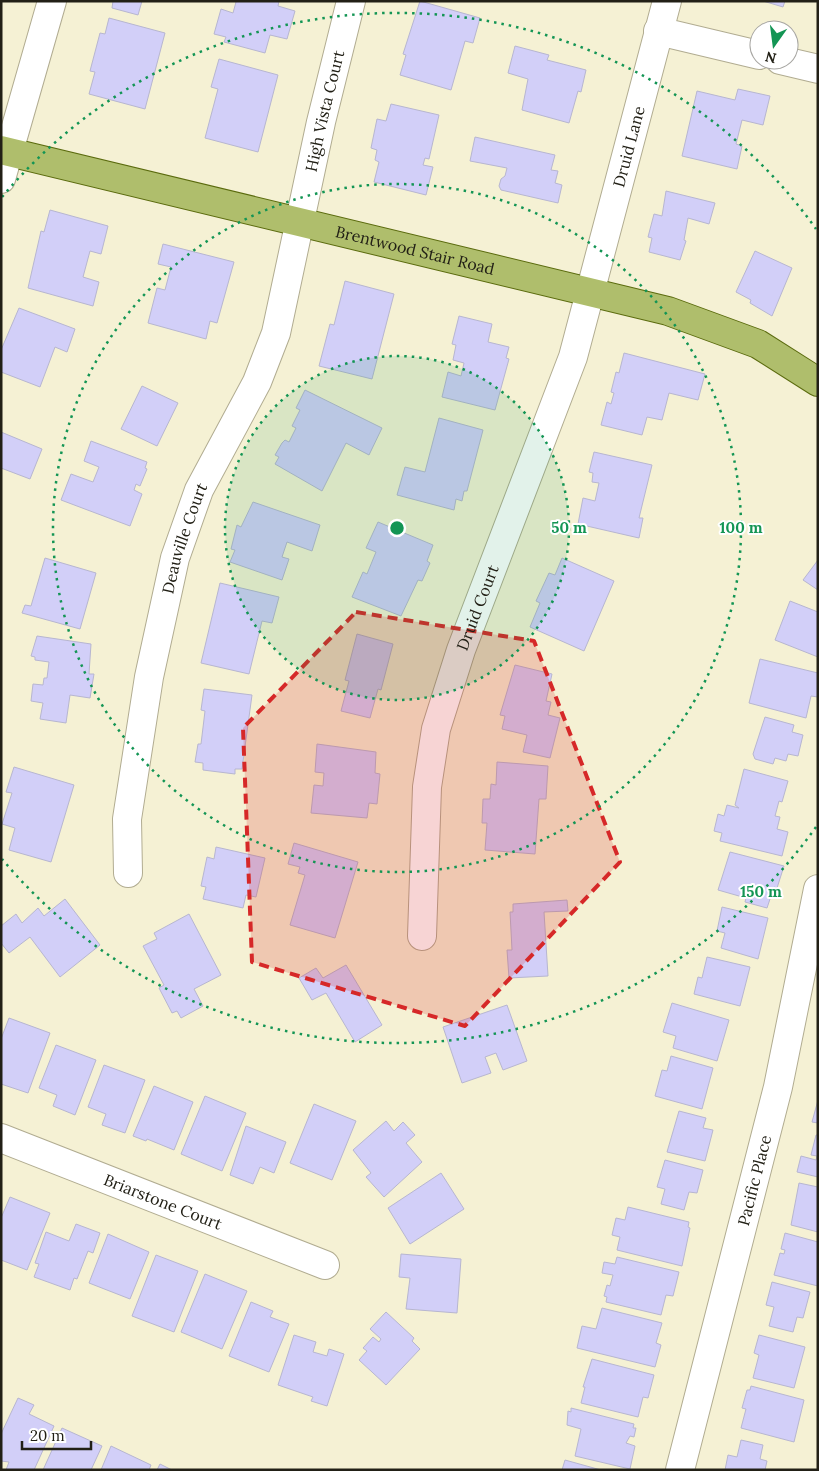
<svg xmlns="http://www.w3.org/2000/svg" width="819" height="1471" font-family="Lora,serif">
<rect width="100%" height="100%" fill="#f5f1d4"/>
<path fill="#d2cff8" stroke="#b7b6d0" d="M 113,1 L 142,1 L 138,15 L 112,8 Z
M 234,1 L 279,1 L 278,6 L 295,11 L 287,39 L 270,35 L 265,53 L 224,42 L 226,37 L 214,34 L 221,9 L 233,13 L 236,2 Z
M 420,1 L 480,18 L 473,43 L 465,41 L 451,90 L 400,75 L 406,55 L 403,54 Z
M 763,1 L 785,1 L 783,7 Z
M 109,18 L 165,33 L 145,109 L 89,94 L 95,72 L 90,71 L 100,33 L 105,34 Z
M 515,46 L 549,55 L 547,60 L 586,70 L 581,92 L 578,91 L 569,123 L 522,110 L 528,79 L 508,73 Z
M 219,59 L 278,75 L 258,152 L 205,138 L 218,89 L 211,87 Z
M 738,89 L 770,96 L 763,125 L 742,120 L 736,144 L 742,146 L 737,169 L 682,156 L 697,91 L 735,100 Z
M 391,104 L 439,115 L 429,159 L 425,158 L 423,165 L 433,167 L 426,195 L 374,182 L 379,162 L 375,160 L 377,150 L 371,148 L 377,119 L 386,121 Z
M 475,137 L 555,155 L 551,170 L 558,171 L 555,183 L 562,185 L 558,203 L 501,190 L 499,186 L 501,179 L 505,176 L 507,168 L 470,161 Z
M 666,191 L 715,203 L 709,224 L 688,218 L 684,240 L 686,241 L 680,260 L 649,252 L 652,238 L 648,237 L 654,214 L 662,216 Z
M 50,210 L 108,226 L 101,254 L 90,251 L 83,277 L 99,282 L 93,306 L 28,288 L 41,231 L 44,232 Z
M 163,244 L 234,262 L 217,323 L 210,321 L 206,339 L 148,323 L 157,288 L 165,290 L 171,267 L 158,264 Z
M 755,251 L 792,268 L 772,316 L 750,303 L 751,300 L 736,292 Z
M 345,281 L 394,294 L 372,379 L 319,366 L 330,324 L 334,325 Z
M 19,308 L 75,329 L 67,352 L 55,347 L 40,387 L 1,372 L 1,350 Z
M 459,316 L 492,324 L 488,342 L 509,347 L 506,358 L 509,359 L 495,410 L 442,397 L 448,372 L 461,376 L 464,363 L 453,360 L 456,345 L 452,344 Z
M 624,353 L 705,374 L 698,400 L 669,393 L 662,420 L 647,417 L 642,435 L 601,425 L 607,402 L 611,404 L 614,393 L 611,392 L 616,372 L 619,373 Z
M 142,386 L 178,403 L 157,446 L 121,429 Z
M 305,390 L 382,428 L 369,455 L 346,443 L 322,491 L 275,464 L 279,457 L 275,455 L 282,443 L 285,440 L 289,442 L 296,428 L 292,426 L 300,410 L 296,408 Z
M 439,418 L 483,430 L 467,491 L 464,491 L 462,501 L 456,499 L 454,510 L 397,495 L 405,467 L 425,472 Z
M 1,432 L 42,449 L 30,479 L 1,468 Z
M 91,441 L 147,462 L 145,468 L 147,469 L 140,486 L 136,484 L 134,490 L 142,494 L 130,526 L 61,500 L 71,474 L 93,482 L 99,467 L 84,461 Z
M 594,452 L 652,465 L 639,518 L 643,518 L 639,538 L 578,524 L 583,498 L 595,501 L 599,483 L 592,482 L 593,473 L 589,472 Z
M 253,502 L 320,525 L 312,551 L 287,542 L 282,557 L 289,559 L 282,580 L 230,562 L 235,550 L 231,549 L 237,525 L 241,527 Z
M 378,522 L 433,545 L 427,561 L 430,563 L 422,581 L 418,580 L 401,616 L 352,597 L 363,572 L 367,574 L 376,552 L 366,548 Z
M 45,558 L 96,573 L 80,629 L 22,613 L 25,605 L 31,606 Z
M 562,558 L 614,581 L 584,651 L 530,627 L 540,603 L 536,601 L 549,573 L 555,575 Z
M 818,560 L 818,590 L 803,580 Z
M 220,583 L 279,597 L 272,623 L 262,621 L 249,674 L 201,663 Z
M 790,601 L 818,612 L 818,657 L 775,640 Z
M 357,634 L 393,644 L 381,690 L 378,689 L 370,718 L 341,711 L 349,681 L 345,680 Z
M 37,636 L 91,644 L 89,674 L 94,674 L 90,698 L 70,695 L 66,723 L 40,719 L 43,703 L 31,701 L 33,684 L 43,685 L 44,678 L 47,678 L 49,662 L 35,660 L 35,657 L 31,656 Z
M 760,659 L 818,673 L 818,697 L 811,696 L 806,718 L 749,703 Z
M 515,665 L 552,674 L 546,701 L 551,702 L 548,715 L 560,718 L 550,758 L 523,752 L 527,735 L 502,729 L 505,716 L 500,715 Z
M 204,689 L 252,695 L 242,769 L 235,769 L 235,774 L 203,770 L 203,763 L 195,762 L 198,744 L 201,744 L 205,711 L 201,710 Z
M 765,717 L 794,725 L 792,732 L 803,735 L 798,756 L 788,754 L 786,761 L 775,758 L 773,764 L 755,759 L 753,754 Z
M 317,744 L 376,752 L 375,773 L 380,774 L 377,804 L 369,803 L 367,818 L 311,813 L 314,785 L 323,786 L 324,773 L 315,772 Z
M 497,762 L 548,766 L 546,799 L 539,799 L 535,854 L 485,850 L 487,823 L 482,823 L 483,799 L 490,799 L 491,784 L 496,785 Z
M 14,767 L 74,785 L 51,862 L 9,850 L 15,828 L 2,824 L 12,793 L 6,792 Z
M 744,769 L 788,781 L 782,802 L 779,801 L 775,816 L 780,817 L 777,829 L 788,832 L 782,856 L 720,841 L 722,833 L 714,831 L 718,814 L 724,816 L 727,805 L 739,808 L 735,805 Z
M 294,843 L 358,862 L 335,938 L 290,925 L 305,875 L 298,873 L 300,867 L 288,864 Z
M 216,847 L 265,858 L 256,897 L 246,895 L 243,908 L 203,899 L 206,887 L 201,886 L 207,857 L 214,859 Z
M 730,852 L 784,866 L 777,888 L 774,887 L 767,908 L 745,902 L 746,898 L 718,890 Z
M 65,899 L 100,945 L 60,977 L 30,937 L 9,953 L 1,943 L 1,926 L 16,914 L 22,923 L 38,908 L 44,916 Z
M 567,900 L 568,911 L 544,912 L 548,976 L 509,978 L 507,950 L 512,950 L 510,912 L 513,912 L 513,904 Z
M 722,907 L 768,918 L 758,959 L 721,948 L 725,933 L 717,931 Z
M 189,914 L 221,975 L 194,989 L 203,1006 L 181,1018 L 177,1011 L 172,1013 L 159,988 L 164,985 L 143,946 L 157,939 L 154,933 Z
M 707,957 L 750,967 L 740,1006 L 694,994 L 698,977 L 702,978 Z
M 346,965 L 382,1025 L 355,1042 L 326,993 L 312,1000 L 299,978 L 316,968 L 323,978 Z
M 672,1003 L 729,1020 L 717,1061 L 673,1048 L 676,1036 L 663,1032 Z
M 507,1005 L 527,1061 L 503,1070 L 496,1053 L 485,1057 L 491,1073 L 462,1083 L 443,1027 Z
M 9,1018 L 50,1033 L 28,1093 L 1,1084 L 1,1039 Z
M 56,1045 L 96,1060 L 75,1115 L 53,1106 L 57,1095 L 39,1088 Z
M 671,1056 L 713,1068 L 702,1109 L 655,1096 L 662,1070 L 667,1071 Z
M 104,1065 L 145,1080 L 125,1133 L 102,1125 L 106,1114 L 88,1107 Z
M 154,1086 L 193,1102 L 174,1150 L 147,1139 L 146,1141 L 133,1136 Z
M 205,1096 L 246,1113 L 222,1171 L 181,1154 Z
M 818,1100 L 818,1123 L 812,1122 Z
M 314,1104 L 356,1121 L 332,1180 L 290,1163 Z
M 679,1111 L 706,1118 L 703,1128 L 713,1130 L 705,1161 L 667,1152 Z
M 386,1121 L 394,1131 L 403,1122 L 415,1135 L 406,1143 L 422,1162 L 384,1197 L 366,1177 L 371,1173 L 353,1150 Z
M 246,1126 L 286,1142 L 274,1173 L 260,1167 L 253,1184 L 230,1175 Z
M 816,1135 L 818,1135 L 818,1177 L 797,1172 L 801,1156 L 816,1160 L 817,1156 L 811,1155 Z
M 665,1160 L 703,1170 L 697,1193 L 689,1192 L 684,1210 L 661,1204 L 665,1189 L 657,1187 Z
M 441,1173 L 464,1209 L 410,1244 L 388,1208 Z
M 799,1183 L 818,1187 L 818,1232 L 791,1225 Z
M 10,1197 L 50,1213 L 27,1270 L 1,1260 L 1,1218 Z
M 628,1207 L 689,1222 L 688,1227 L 690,1228 L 682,1266 L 617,1250 L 620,1237 L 612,1235 L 616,1218 L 625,1220 Z
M 76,1224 L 100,1233 L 93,1253 L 88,1251 L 77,1279 L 74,1278 L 70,1290 L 34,1277 L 39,1264 L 35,1263 L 46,1232 L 69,1241 Z
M 785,1233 L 818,1242 L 818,1286 L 774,1275 L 780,1253 L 784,1254 L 785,1250 L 781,1249 Z
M 108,1234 L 149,1252 L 130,1299 L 89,1283 Z
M 401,1254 L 461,1259 L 457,1313 L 406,1309 L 410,1278 L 399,1277 Z
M 156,1255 L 198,1271 L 174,1332 L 132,1316 Z
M 617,1257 L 679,1272 L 673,1296 L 666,1295 L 661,1315 L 606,1302 L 607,1297 L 604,1296 L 607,1285 L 610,1286 L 613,1275 L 602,1273 L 604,1262 L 615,1264 Z
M 205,1274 L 247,1291 L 222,1349 L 181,1332 Z
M 772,1282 L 810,1292 L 803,1318 L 797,1317 L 793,1332 L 769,1326 L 774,1307 L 766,1305 Z
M 251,1302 L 273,1311 L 270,1317 L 289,1324 L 269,1372 L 229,1356 Z
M 602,1308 L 662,1323 L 656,1343 L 661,1345 L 655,1367 L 577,1348 L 582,1326 L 596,1329 Z
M 386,1312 L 414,1338 L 412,1341 L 420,1349 L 386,1385 L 359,1360 L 367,1351 L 363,1348 L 373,1337 L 379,1342 L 381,1339 L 370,1329 Z
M 294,1335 L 316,1342 L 313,1352 L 327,1356 L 329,1349 L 344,1354 L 327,1406 L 311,1401 L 313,1397 L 278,1385 Z
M 759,1335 L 805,1347 L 794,1388 L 753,1378 L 759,1355 L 754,1353 Z
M 592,1359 L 654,1375 L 648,1398 L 643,1397 L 638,1417 L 581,1403 L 585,1387 L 583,1387 Z
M 751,1386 L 804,1400 L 794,1442 L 741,1428 L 746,1409 L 742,1408 L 747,1390 L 750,1390 Z
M 18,1398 L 34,1405 L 29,1414 L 54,1426 L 34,1470 L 6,1470 L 9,1462 L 1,1461 L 1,1434 Z
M 571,1408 L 634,1424 L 633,1428 L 636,1428 L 634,1437 L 630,1436 L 626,1443 L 635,1446 L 630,1469 L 575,1456 L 581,1429 L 567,1425 L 568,1411 L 571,1412 Z
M 62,1428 L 102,1446 L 91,1470 L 43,1470 Z
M 741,1440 L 763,1445 L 760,1459 L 767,1461 L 765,1470 L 725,1470 L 728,1455 L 737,1457 Z
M 111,1446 L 151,1465 L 149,1470 L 101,1470 Z
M 565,1460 L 601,1470 L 562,1470 Z
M 160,1464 L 172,1470 L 157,1470 Z"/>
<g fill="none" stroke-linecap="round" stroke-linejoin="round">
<defs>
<g id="minor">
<path d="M 658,31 L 759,55"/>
<path d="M 780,60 L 818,69"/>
<path d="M 1,179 L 52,1"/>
<path id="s1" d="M 128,873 L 127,819 L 149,677 L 175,558 L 199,490 L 257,382 L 276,333 L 321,122 L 351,1"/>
<path id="s2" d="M 422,936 L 427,787 L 436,729 L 461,650 L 573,357 L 667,1"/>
<path id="s3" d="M 1,1138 L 325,1265"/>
<path id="s4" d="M 680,1470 L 778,1087 L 818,889"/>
</g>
<g id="major">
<path id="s5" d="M 1,150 L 668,311 L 758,344 L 818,382"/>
</g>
</defs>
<use href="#minor" stroke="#b1ac91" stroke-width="30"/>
<use href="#major" stroke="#5b6b0e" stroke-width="30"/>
<use href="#minor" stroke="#fff" stroke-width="28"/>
<use href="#major" stroke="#afbe6c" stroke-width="28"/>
</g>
<path fill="#d62828" fill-opacity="0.2" stroke="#d62828" stroke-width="4" stroke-dasharray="10 6" stroke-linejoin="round" d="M 356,612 L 534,641 L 620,862 L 465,1026 L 252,962 L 243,728 Z"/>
<circle cx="397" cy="528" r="172" fill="#139554" fill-opacity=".12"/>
<g fill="none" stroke="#139554" stroke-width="2.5" stroke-dasharray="2.5 5">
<circle cx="397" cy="528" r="172"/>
<circle cx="397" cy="528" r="344"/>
<path d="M816 827A515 515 0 0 1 2 859M2 197A515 515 0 0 1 816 229"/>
</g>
<g text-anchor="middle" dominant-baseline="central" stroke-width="4" stroke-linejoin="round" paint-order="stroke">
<g font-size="16" fill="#222016" stroke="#fff">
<text stroke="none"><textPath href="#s1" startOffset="794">High Vista Court</textPath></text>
<text stroke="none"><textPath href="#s2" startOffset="822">Druid Lane</textPath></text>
<text stroke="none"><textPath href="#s5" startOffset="426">Brentwood Stair Road</textPath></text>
<text stroke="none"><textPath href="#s1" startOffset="341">Deauville Court</textPath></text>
<text stroke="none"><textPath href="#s2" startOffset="336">Druid Court</textPath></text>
<text stroke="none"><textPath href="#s4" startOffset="299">Pacific Place</textPath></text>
<text stroke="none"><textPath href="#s3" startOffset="174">Briarstone Court</textPath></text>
</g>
</g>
<circle cx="397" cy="528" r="8" fill="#139554" stroke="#fff" stroke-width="2.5"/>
<g font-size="15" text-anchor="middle" font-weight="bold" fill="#139554" stroke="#fff" stroke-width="4" stroke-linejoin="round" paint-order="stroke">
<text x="569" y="533">50 m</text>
<text x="741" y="533">100 m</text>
<text x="761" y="897">150 m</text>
</g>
<rect width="819" height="1471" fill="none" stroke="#222016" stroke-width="5"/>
<g transform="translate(774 45) rotate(194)"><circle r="24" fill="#ffffff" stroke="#a7a6a2"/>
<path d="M0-4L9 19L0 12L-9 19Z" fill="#139554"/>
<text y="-8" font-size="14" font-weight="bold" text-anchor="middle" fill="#222016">N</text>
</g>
<path d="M22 1441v8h69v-8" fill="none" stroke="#222016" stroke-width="2.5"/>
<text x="30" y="1441" font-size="15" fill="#222016" stroke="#ffffff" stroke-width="4" paint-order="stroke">20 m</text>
</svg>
